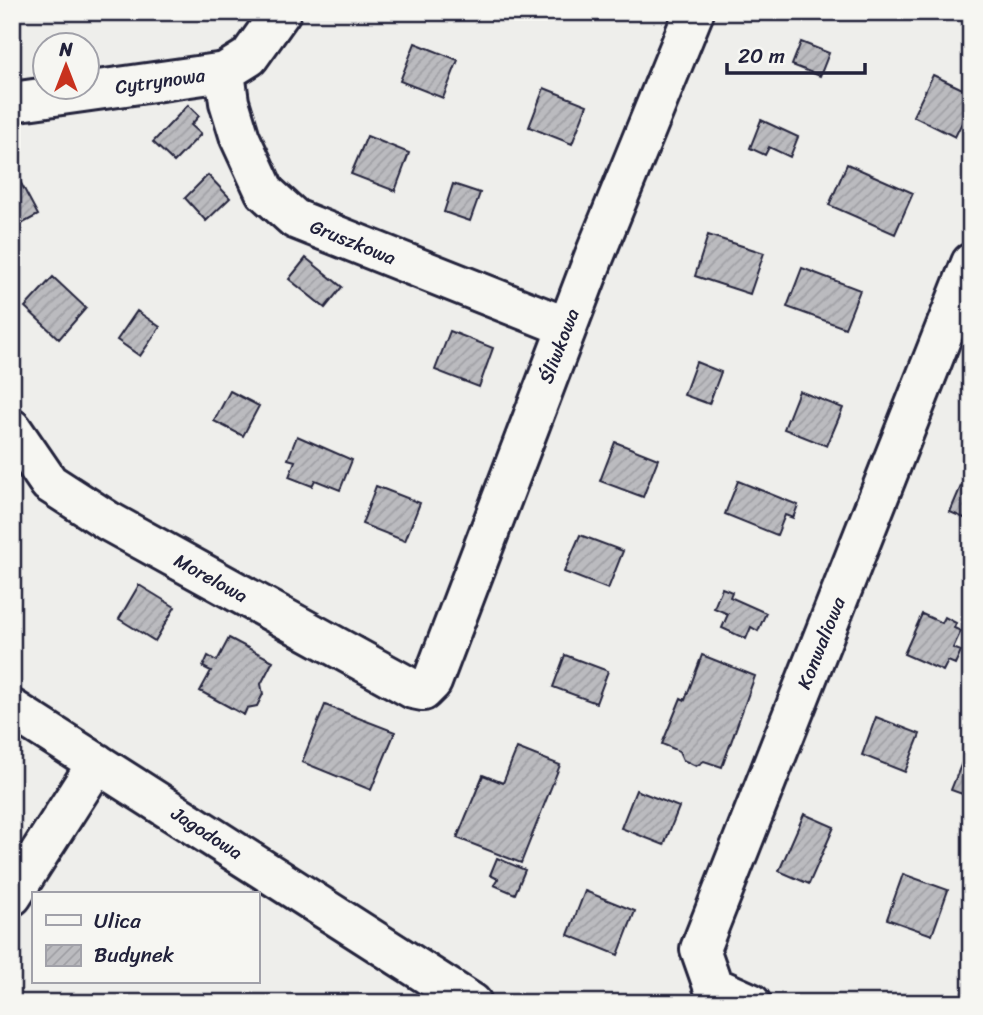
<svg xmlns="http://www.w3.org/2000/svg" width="983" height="1015" font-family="Sriracha,sans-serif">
<defs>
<pattern id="building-hatch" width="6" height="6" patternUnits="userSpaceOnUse" patternTransform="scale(1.75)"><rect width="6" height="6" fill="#bbbbbf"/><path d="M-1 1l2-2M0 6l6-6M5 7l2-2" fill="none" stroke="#a0a0a5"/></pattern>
</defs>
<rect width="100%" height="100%" fill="#eeeeeb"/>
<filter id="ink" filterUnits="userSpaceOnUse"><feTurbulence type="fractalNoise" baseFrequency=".0143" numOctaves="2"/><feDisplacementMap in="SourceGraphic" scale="14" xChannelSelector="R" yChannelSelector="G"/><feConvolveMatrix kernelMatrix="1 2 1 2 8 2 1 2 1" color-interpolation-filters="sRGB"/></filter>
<g filter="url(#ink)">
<path fill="url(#building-hatch)" stroke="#22223b" stroke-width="2" d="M 971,12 L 971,21 L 951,13 L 952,12 Z
M 801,42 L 829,53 L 820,76 L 792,65 Z
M 415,43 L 458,60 L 443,98 L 400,81 Z
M 933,75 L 971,93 L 971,104 L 955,137 L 913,116 Z
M 544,88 L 587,105 L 572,144 L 529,127 Z
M 188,105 L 199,116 L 191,125 L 201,134 L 174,162 L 153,142 Z
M 761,120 L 798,137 L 790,157 L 769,147 L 765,155 L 750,148 Z
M 367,136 L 409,153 L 395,191 L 351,174 Z
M 847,164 L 913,193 L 895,234 L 829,205 Z
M 15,172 L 38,215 L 12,229 L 12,173 Z
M 208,175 L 230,198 L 206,221 L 185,198 Z
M 453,184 L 480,193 L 470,221 L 444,212 Z
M 708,235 L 764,253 L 750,294 L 695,276 Z
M 306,258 L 342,287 L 325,308 L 289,279 Z
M 802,268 L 860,290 L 845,328 L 787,307 Z
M 53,277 L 86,308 L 59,339 L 25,307 Z
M 137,311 L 160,327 L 140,356 L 117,340 Z
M 450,331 L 493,348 L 479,387 L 435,370 Z
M 696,362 L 721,372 L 709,404 L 684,395 Z
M 230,391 L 259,406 L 243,436 L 214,421 Z
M 799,391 L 843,408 L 827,446 L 784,429 Z
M 297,436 L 352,460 L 340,490 L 315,480 L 312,486 L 289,477 L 295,461 L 288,459 Z
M 615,442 L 658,459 L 643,497 L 600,481 Z
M 738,481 L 798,505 L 793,518 L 785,515 L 777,535 L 725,514 Z
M 376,486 L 420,503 L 405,541 L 362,524 Z
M 961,486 L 971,490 L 971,521 L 950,512 Z
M 580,535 L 623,551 L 608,589 L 564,572 Z
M 139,585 L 175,607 L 155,641 L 119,619 Z
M 722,588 L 732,592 L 730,597 L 766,613 L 758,631 L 751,627 L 746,639 L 722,628 L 728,614 L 714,608 Z
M 922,614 L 942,623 L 945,617 L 956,623 L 954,628 L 961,631 L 953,648 L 961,651 L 955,664 L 948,661 L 943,671 L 904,654 Z
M 229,638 L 273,661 L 261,684 L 263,694 L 257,706 L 247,708 L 244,715 L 200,691 L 211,671 L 203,667 L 208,656 L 217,661 Z
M 565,655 L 608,671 L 596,703 L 553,687 Z
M 702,655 L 755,676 L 722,767 L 704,761 L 696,766 L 683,760 L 679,751 L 662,744 L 681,698 L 685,700 Z
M 325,705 L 395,732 L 371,790 L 302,762 Z
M 876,717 L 920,734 L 905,772 L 862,755 Z
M 517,748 L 560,765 L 521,863 L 457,838 L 483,775 L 503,783 Z
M 965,755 L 971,757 L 971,797 L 951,790 Z
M 636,790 L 679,807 L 664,845 L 621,828 Z
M 804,814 L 834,827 L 809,884 L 779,871 Z
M 497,858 L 525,870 L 515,894 L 494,885 L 498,879 L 490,875 Z
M 903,874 L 948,890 L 932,935 L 887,919 Z
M 585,891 L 635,911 L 618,955 L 568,935 Z"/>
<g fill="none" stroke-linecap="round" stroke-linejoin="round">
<defs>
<path id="minor" d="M 225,72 L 229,102 L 240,138 L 265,192 L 295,219 L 567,327
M 12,102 L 225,72 L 249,57 L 281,12
M 12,429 L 49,483 L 108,521 L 413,689 L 423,691 L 432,682 L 594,257 L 694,12
M 12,709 L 472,1003
M 12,896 L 97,763
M 751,1003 L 713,986 L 700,949 L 971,263"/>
</defs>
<use href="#minor" stroke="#22223b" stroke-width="44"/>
<use href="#minor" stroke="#f6f6f2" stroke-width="38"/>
</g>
</g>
<g text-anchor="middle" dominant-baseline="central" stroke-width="6" stroke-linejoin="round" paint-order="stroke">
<g font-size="19" fill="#22223b" stroke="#f6f6f2">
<text transform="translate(160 81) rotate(-8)">Cytrynowa</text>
<text transform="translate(353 242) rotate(22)">Gruszkowa</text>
<text transform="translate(559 346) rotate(-69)">Śliwkowa</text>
<text transform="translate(211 578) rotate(29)">Morelowa</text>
<text transform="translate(821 643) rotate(-68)">Konwaliowa</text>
<text transform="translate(207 833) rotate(33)">Jagodowa</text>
</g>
</g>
<rect width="983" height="1015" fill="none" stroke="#f6f6f2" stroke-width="42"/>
<rect x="21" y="21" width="941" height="973" fill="none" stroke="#22223b" stroke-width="2.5" filter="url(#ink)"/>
<rect x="32" y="892" width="228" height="91" fill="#f6f6f2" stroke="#a1a1a9" stroke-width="2"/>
<rect x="46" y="915" width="35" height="10" fill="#f6f6f2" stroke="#a1a1a9" stroke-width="2"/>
<text x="94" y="928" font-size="21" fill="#22223b">Ulica</text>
<rect x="46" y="945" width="35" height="21" fill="url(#building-hatch)" stroke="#a1a1a9" stroke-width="2"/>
<text x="94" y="962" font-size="21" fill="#22223b">Budynek</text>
<g transform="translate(66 66)"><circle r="33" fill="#f6f6f2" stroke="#a1a1a9" stroke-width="2"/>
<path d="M0-5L12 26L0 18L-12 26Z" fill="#c8321e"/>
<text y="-10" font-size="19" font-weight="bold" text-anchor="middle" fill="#22223b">N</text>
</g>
<path d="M727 63v10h138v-10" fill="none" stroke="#22223b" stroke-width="3.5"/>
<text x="738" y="63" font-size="21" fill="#22223b" stroke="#f6f6f2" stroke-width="5" paint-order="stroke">20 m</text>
</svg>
